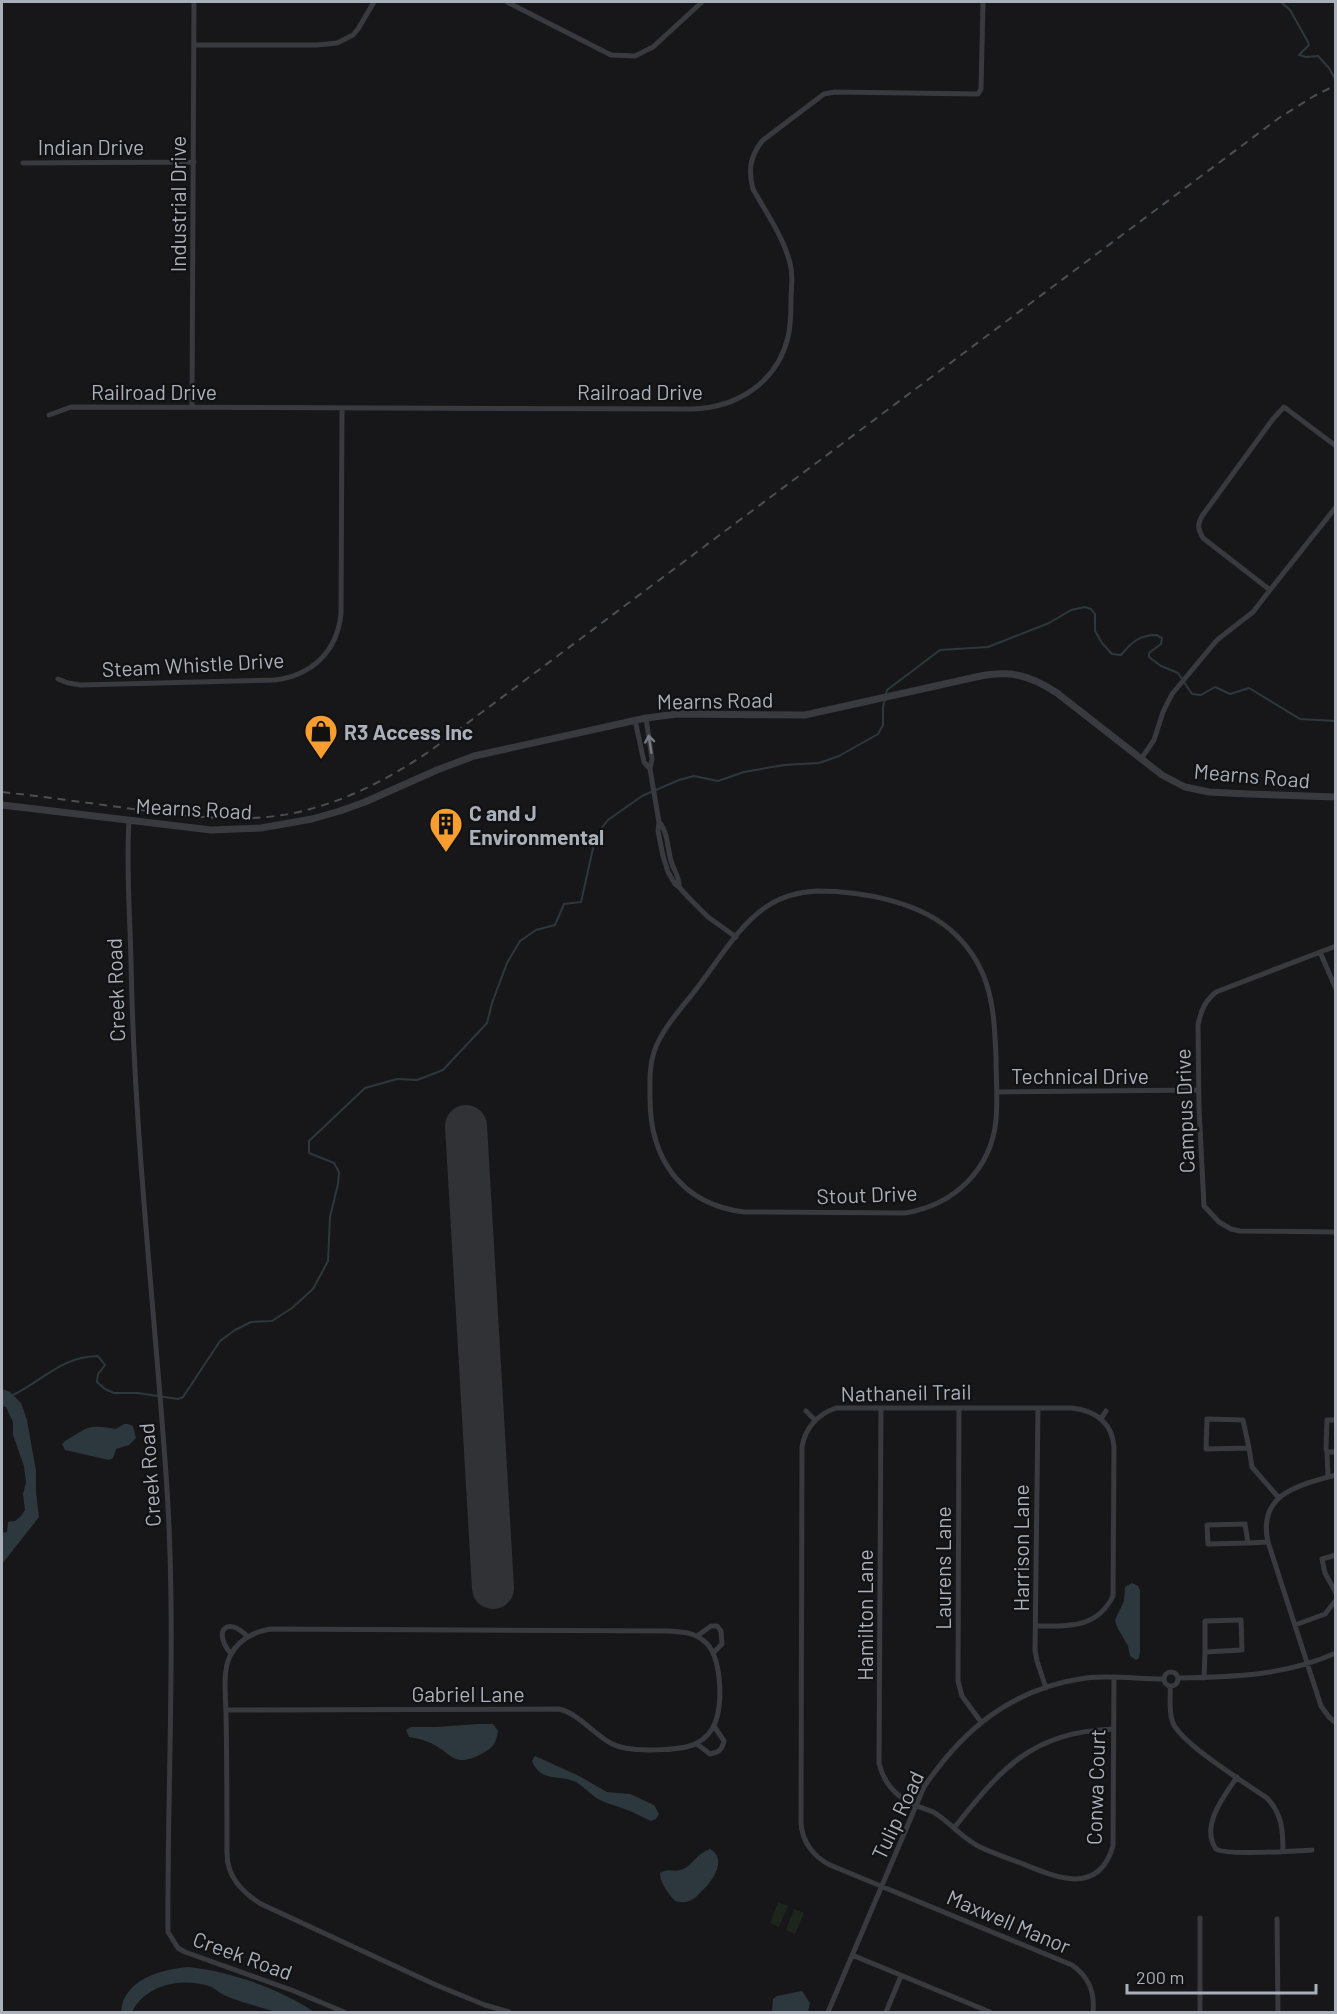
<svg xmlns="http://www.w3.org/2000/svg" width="1337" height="2014" font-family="Barlow,sans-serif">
<rect width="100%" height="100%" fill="#171719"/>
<path fill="#1d251d" d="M 778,1902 L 788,1906 L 779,1927 L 770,1923 Z
M 794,1909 L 804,1913 L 795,1934 L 786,1930 Z"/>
<path fill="#2d383e" d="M 2,1389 L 10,1392 L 21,1403 L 27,1420 L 36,1471 L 36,1493 L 39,1517 L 2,1564 L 2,1533 L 7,1532 L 8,1522 L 15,1521 L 21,1516 L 25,1510 L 23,1494 L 26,1482 L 24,1466 L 13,1435 L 13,1422 L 6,1407 L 2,1406 Z
M 124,1424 L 128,1424 L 133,1426 L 136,1438 L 129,1445 L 116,1449 L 113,1458 L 109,1460 L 65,1450 L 62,1444 L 65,1441 C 89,1427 87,1424 116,1429 Z
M 1132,1583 L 1138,1586 L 1140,1590 L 1140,1652 L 1139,1658 L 1136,1660 L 1130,1656 L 1128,1646 L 1117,1627 L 1115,1620 L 1124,1601 L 1125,1587 Z
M 478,1724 L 493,1724 L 498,1731 C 496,1743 494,1747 483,1753 C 452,1770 453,1752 428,1742 C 422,1739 415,1738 409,1737 L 406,1730 L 411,1727 L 436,1727 Z
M 535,1756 L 579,1776 L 607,1792 L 630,1794 L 654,1805 L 659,1814 L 656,1819 L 651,1821 C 644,1818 637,1814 630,1811 C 618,1806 606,1804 595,1797 C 588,1792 583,1786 576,1782 C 559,1774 541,1783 532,1761 Z
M 710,1849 C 727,1859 714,1879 704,1889 C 699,1893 696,1899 689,1901 C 685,1903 680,1902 675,1901 C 668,1893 660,1883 660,1873 C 670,1867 674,1873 683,1869 C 692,1866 697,1853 710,1849 Z
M 188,1967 C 229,1971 281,1989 314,2012 C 302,2013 285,2014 273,2011 C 259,2007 237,2001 224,1995 C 219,1993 215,1988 209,1986 C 181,1977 145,1985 132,2012 L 121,2012 C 123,1980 161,1969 188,1967 Z
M 802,1991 L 810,2003 L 808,2012 L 772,2012 L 773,1999 L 777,1996 Z"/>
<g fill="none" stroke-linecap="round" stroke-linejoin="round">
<path stroke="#2d383e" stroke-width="2" d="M 1281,2 L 1290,10 L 1308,42 L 1309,45 L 1299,55 L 1306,57 L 1318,56 L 1329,68 L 1334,77
M 13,1395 C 44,1380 60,1357 98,1356 L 105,1365 L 98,1374 L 97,1382 L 105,1389 L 114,1393 L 138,1393 L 178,1399 L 183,1397 L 220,1341 L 235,1330 L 251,1322 L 272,1321 L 292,1308 L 313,1289 L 328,1261 L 330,1217 L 338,1184 L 339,1172 L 334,1163 L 309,1153 L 309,1141 L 365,1088 L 397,1079 L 417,1080 L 443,1070 L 487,1023 L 492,1003 L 507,963 L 520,941 L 536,930 L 555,925 L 564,904 L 581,902 L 596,835 L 608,820 L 642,796 L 679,780 L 694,776 L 718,781 L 744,772 L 784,765 L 819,763 L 839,756 L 878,734 L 883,725 L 883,707 L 887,690 L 940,650 L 988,647 L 1049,623 L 1071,610 L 1085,607 L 1091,609 L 1095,614 L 1095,631 L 1102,643 L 1112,654 L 1121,655 C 1131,643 1139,635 1156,635 L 1162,638 L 1161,644 L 1149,653 L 1149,657 L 1161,666 L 1178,673 L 1192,694 L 1201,695 L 1215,687 L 1230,694 L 1249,688 L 1300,719 L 1336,721"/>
<path stroke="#313236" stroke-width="42" d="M 466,1126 L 493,1588"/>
<path stroke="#383a3f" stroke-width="5" d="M 507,2 L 611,55 L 635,56 L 653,47 L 702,2
M 194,45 L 317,45 L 337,43 L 353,35 L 358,29 L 374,2
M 23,163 L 194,162
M 192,407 L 194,2
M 49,415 L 71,407 L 692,409 C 736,408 777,383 788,337 C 791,325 791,313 791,300 C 791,290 793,278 791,268 C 786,240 766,213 753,189 C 748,170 750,157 762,141 L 824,94 L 835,92 L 978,94 L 981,89 L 983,2
M 1336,446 L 1284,407 L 1273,419 L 1202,516 C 1197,525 1198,529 1203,538 L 1270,590 L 1336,507
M 58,679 L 68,683 L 81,685 L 275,680 C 313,675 337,651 341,614 L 342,409
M 646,718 L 652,759 L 650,769 L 659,822 L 658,831 L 663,856 L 668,872 L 675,884 L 679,887 L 689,898 L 708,917 L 736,937
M 635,720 L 644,762 L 650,769
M 1141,759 L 1154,740 L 1163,712 L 1172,694 L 1217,640 L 1253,612 L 1270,590
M 129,821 C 126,867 130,914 131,961 C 134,1132 154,1303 166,1474 C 177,1626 167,1779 168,1932 L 178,1948 L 185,1952 L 294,1991 L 344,2012
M 659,822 C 669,833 667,851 672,864 C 675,872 680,878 679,887
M 817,891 C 863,891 923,902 956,935 C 992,970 994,1010 996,1057 C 996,1078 998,1099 996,1120 C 991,1170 954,1205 905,1213 L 744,1212 C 681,1204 650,1159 650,1098 C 650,1082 649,1067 654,1052 C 662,1028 682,1008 697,988 C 719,960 739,924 769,905 C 783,896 800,892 817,891 Z
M 1336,946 L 1216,992 C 1205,1001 1201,1010 1198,1025 L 1199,1108 L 1204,1206 L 1219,1222 L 1231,1229 L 1240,1231 L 1336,1232
M 1320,952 L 1336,989
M 997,1092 L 1199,1090
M 881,1408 L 879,1763 C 884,1784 897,1798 917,1806 C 924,1809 932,1810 938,1815 C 952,1825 963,1838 978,1846 C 992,1853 1007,1858 1021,1863 C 1055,1877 1098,1897 1113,1846 L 1114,1677
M 959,1408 L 958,1681 L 962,1696 L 981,1722
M 1038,1408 L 1035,1650 L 1037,1661 L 1046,1688
M 806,1411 L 815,1420
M 1101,1419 L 1106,1411
M 1207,1419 L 1243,1420 L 1249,1448 L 1206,1449 Z
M 1336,1420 L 1327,1420 L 1326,1449 L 1327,1452 L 1336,1452
M 1249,1448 L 1252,1467 L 1279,1498
M 1327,1452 L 1328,1477
M 1336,1475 C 1300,1485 1257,1493 1268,1542 L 1321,1706 L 1329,1717 L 1336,1723
M 1245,1524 L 1248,1543 L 1208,1544 L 1207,1525 Z
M 1248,1543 L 1268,1542
M 1336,1555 L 1322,1559 L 1325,1573 L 1336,1593
M 1241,1620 L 1242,1650 L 1205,1652 L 1205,1621 Z
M 1295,1625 L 1325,1614 L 1336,1600
M 1036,1626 C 1067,1626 1097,1629 1113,1596 L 1114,1447 C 1112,1422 1096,1411 1072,1408 L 836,1408 C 818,1414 805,1428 802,1447 L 801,1823 C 802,1842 814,1857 830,1865 L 1072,1965 C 1089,1977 1095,1992 1093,2012
M 697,1636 L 711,1626 L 717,1626 L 721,1631 L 722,1644 L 713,1653
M 231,1654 C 212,1631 227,1615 248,1637
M1164 1679a7 7 0 1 1 14 0a7 7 0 1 1-14 0Z
M 1178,1678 C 1233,1677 1284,1676 1336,1653
M 1204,1678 L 1205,1652
M 1170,1686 C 1171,1698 1168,1711 1173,1723 C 1182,1744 1245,1783 1267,1798 C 1282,1814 1283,1830 1283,1851
M 226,1710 L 559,1709 C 584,1715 599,1744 625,1748 C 640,1751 684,1751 697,1743 C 705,1739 712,1731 715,1723 C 723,1703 722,1655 704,1641 C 694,1632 682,1632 669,1631 L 270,1629 C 254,1632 238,1640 230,1656 C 222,1672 226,1698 226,1715 C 227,1761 227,1807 227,1853 C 227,1877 242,1892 261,1904 L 436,1985 L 485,2005 L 509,2012
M 697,1744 L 710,1754 C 719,1752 722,1750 724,1741 L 714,1726
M 1237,1777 C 1224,1796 1200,1826 1216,1849 C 1227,1856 1294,1851 1312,1850
M 954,1828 C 1002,1768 1031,1732 1114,1729
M 1200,1918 L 1200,2012
M 1277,1919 L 1278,2012
M 852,1955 L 990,2012
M 828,2012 L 924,1787 C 964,1728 1013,1688 1086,1678 C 1112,1675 1138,1679 1164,1679
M 886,2012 L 901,1976"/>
<path stroke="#383a3f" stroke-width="7" d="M 2,805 L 211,830 L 261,828 L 312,819 L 340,811 L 365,802 L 437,770 L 474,756 L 646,718 L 677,714 L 805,715 L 976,677 C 1009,670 1028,674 1057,693 L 1162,775 L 1185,787 L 1209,792 L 1248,794 L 1336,797"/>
<path stroke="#4b4e54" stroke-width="2" stroke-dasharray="8 6" stroke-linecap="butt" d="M 2,792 C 46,797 89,803 133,809 C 185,816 237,823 289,814 C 341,804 387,780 430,751 L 1279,118 L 1314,96 L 1336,85"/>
</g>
<defs><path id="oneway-shaft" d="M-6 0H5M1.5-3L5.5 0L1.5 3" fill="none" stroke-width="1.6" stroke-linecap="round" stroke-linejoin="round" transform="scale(1.5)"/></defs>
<use stroke="#767b83" href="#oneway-shaft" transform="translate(650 744) rotate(-99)"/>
<defs>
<symbol id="shop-pin" viewBox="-11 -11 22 30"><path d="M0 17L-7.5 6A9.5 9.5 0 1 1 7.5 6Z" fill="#f89e31" stroke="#121214"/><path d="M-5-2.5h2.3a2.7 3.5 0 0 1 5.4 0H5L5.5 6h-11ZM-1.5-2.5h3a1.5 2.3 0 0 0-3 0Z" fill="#111"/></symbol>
<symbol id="building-pin" viewBox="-11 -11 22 30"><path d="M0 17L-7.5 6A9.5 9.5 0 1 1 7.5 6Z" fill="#f89e31" stroke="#121214"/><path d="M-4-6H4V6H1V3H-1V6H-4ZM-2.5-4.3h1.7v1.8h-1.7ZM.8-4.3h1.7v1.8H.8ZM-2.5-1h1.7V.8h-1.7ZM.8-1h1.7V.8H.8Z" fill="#111"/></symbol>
</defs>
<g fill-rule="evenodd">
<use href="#shop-pin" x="302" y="712" width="38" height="52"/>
<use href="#building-pin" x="427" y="805" width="38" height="52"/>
</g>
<g text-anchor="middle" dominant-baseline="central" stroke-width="4.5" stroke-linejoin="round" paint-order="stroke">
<g font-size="21" fill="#a9b0ba" stroke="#121214">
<text x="91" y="146">Indian Drive</text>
<text transform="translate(177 204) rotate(-90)">Industrial Drive</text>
<text x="154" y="391">Railroad Drive</text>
<text x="640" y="391">Railroad Drive</text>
<text transform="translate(193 664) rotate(-3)">Steam Whistle Drive</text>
<text transform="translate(715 700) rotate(-1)">Mearns Road</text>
<text transform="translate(1252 775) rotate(5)">Mearns Road</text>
<text transform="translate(194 808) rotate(3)">Mearns Road</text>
<text transform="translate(115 990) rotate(-92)">Creek Road</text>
<text x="1080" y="1075">Technical Drive</text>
<text transform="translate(1184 1111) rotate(-92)">Campus Drive</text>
<text transform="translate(867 1194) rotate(-2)">Stout Drive</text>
<text transform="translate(906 1392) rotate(-1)">Nathaneil Trail</text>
<text transform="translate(149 1475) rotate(-94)">Creek Road</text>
<text transform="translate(1020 1548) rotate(-90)">Harrison Lane</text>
<text transform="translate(942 1568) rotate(-90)">Laurens Lane</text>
<text transform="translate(864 1615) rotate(-90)">Hamilton Lane</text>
<text x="468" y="1693">Gabriel Lane</text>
<text transform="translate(1095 1787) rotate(-88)">Conwa Court</text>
<text transform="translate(897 1815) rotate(-65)">Tulip Road</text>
<text transform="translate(1009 1921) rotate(23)">Maxwell Manor</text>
<text transform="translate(243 1955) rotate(20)">Creek Road</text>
</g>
<g font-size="21" font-weight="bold" fill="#a9b0ba" stroke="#121214" text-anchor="start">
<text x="344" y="731">R3 Access Inc</text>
<text x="469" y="812">C and J<tspan x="469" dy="24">Environmental</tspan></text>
</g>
</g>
<rect width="1337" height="2014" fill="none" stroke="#a9b0ba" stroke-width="6"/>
<path d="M1127 1984v9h189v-9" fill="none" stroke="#a9b0ba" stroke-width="3"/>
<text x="1136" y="1984" font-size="18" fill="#a9b0ba" stroke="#121214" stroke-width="4.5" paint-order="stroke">200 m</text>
</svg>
